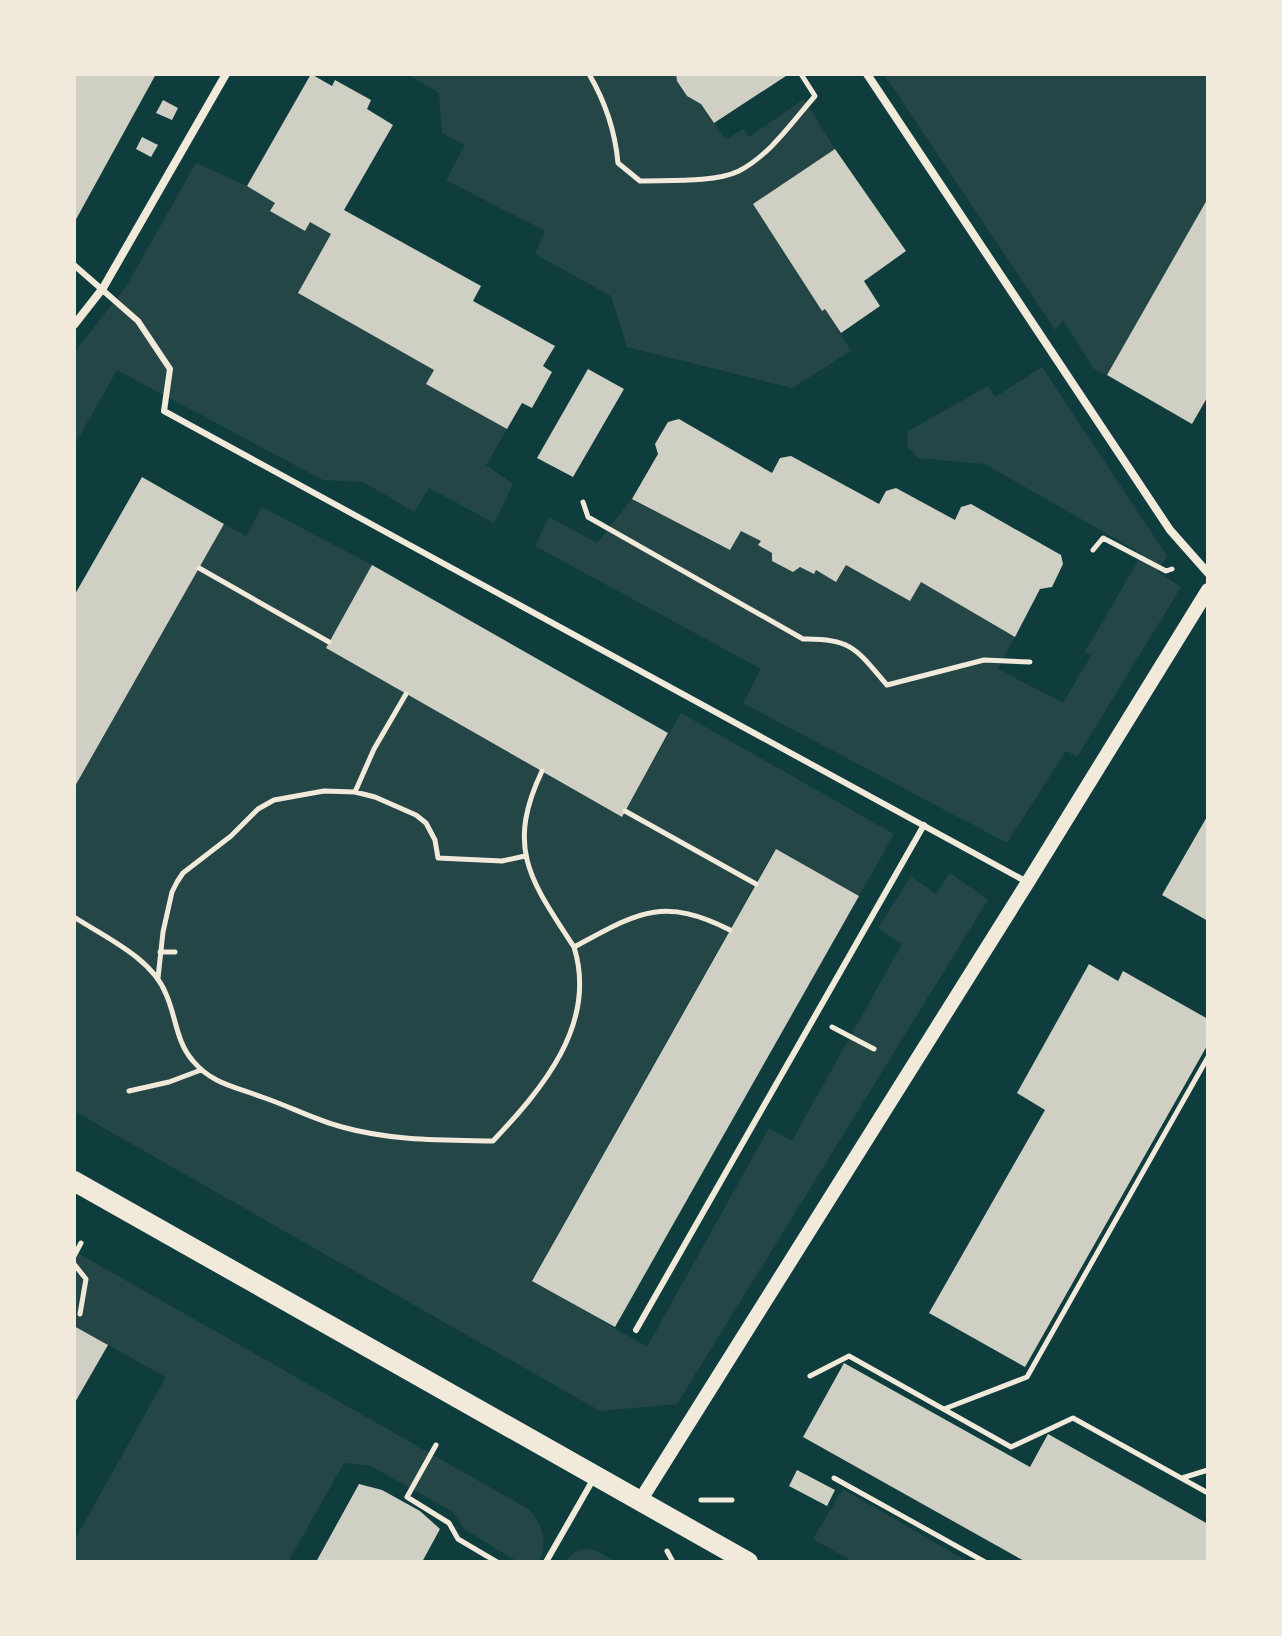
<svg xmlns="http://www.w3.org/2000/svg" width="1282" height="1636" font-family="Roboto,sans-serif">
<rect width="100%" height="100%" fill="#0f3d3e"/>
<path fill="#244646" d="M 407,74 L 676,74 L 701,104 L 726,140 L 743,129 L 749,137 L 804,99 L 835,149 L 754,204 L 822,311 L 825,309 L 851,351 L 792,388 L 627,347 L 611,296 L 535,254 L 545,231 L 446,180 L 465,145 L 442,133 L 439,93 Z
M 884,74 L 1208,74 L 1208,198 L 1107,375 L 1094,369 L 1063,320 L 1055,330 Z
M 196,163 L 247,186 L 275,203 L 270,211 L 305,230 L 310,222 L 331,234 L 434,370 L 426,384 L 507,429 L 486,465 L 513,484 L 494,523 L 429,488 L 414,512 L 364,482 L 323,480 L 117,370 L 74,446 L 74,353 L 127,285 Z
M 1042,367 L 1167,556 L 1157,571 L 1181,587 L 1077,757 L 1066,751 L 1007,843 L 743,703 L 761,669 L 535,546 L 549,517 L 597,543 L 632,499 L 730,549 L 741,531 L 761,541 L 759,545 L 772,553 L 772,561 L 793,572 L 800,567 L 814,574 L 816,570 L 836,582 L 846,565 L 921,582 L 1015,637 L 998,669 L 1063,703 L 1091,656 L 1085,652 L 1142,554 L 985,464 L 919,458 L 907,446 L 908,431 L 988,386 L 995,397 Z
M 262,507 L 372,565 L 326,648 L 621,817 L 681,713 L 894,834 L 859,896 L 775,849 L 532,1280 L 647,1347 L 769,1128 L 792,1141 L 902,944 L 878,928 L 911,876 L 936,894 L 950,873 L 988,900 L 677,1404 L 600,1411 L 74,1111 L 74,788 L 224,524 L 246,536 Z
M 74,1251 L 530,1510 C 543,1528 548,1541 539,1562 L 518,1562 L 464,1529 L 453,1512 L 371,1466 L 344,1463 L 288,1562 L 74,1562 L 74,1541 L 166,1377 L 74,1326 Z
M 843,1489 L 968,1562 L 854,1562 L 813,1539 Z
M 584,1549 L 595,1550 L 616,1562 L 565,1562 L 575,1551 Z"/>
<path fill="#cfcfc3" d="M 74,74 L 156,74 L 74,223 Z
M 311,74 L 332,86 L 335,80 L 371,100 L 367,109 L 393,125 L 344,210 L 481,286 L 473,301 L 555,346 L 543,366 L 552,372 L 532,408 L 522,403 L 507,429 L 426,384 L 434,370 L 298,293 L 331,234 L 310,222 L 305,231 L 270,211 L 275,203 L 247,186 Z
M 676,74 L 789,74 L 714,123 L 701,104 L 687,96 L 677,81 Z
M 163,100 L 178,108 L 172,120 L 156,113 Z
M 142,137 L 158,145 L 151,157 L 136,149 Z
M 835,149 L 906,251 L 864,281 L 880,306 L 841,333 L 825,309 L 822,311 L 753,204 Z
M 1208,198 L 1208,396 L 1192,424 L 1107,375 Z
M 588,369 L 624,389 L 573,477 L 537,458 Z
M 679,419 L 772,473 L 780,458 L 791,456 L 879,504 L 886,491 L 896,488 L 955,520 L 961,507 L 971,504 L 1061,555 L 1063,564 L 1052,587 L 1040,589 L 1015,637 L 921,582 L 910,601 L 846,565 L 836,582 L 816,570 L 814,574 L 800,567 L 793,572 L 772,561 L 772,553 L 758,545 L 761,541 L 741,531 L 730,550 L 632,499 L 658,454 L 655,444 L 668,422 Z
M 142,477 L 224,524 L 74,788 L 74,596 Z
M 372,565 L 668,733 L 622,817 L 326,648 Z
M 1208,815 L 1208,921 L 1162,895 Z
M 776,849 L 859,896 L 615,1327 L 532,1281 Z
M 1089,964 L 1118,981 L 1123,971 L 1208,1019 L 1208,1044 L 1025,1367 L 929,1313 L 1045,1110 L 1017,1093 Z
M 74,1326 L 108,1345 L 74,1404 Z
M 844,1363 L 1030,1467 L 1048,1434 L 1208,1524 L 1208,1562 L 1026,1562 L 803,1437 Z
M 797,1470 L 835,1490 L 827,1506 L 789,1486 Z
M 359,1484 L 382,1490 L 420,1511 L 440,1529 L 422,1562 L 316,1562 Z"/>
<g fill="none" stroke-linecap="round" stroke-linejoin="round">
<path stroke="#f1e9da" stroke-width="5" d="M 589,74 C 606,103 615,130 618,163 L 640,181 C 668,180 714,183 739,171 C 770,155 793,121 815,96 L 801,74
M 583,502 L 588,517 L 803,639 C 852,638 857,650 887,685 L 984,660 L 1030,662
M 1093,550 L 1103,538 L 1166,571 L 1172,569
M 199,568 L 329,642
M 542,771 C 505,849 531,881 574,947 C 636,914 661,895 730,930
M 355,792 L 374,749 L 406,694
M 625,811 L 756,884
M 74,917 C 105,937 152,958 166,994 C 176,1016 176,1042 193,1061 C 212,1084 236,1087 262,1097 C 289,1106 315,1120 342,1127 C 392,1141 442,1140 493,1141 C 542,1089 598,1024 574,947
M 160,952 L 175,952
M 158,978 L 163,932 L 172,892 L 177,882 L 183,873 L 231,836 L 258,809 L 274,800 L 324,791 L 355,792 L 375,797 L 416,815 L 426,823 L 435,840 L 438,858 L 502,861 L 525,856
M 832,1027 L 874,1049
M 129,1091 L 169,1082 L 201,1070
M 74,1256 L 81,1243
M 74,1264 L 86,1279 L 80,1314
M 810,1376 L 849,1356 L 1011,1447 L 1073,1418 L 1208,1493
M 944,1409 L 1027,1377 L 1208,1057
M 436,1445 L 407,1497 L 449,1523 L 458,1539 L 497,1562
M 834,1478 L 985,1562
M 1182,1478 L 1208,1470
M 701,1500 L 732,1500
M 667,1551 L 673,1562"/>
<path stroke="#f1e9da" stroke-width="6" d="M 74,265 L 138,321 L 170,369 L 164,411 L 1027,882
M 636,1330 L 924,825
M 546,1562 L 594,1478"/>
<path stroke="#f1e9da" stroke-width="8" d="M 867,74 L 1170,530 L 1208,573
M 74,325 L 103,288 L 226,74"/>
<path stroke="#f1e9da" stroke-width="14" d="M 640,1501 L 1028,882 L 1208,590"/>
<path stroke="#f1e9da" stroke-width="20" d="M 74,1181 L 748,1562"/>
</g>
<rect width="1282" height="1636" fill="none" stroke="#f1e9da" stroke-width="152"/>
</svg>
